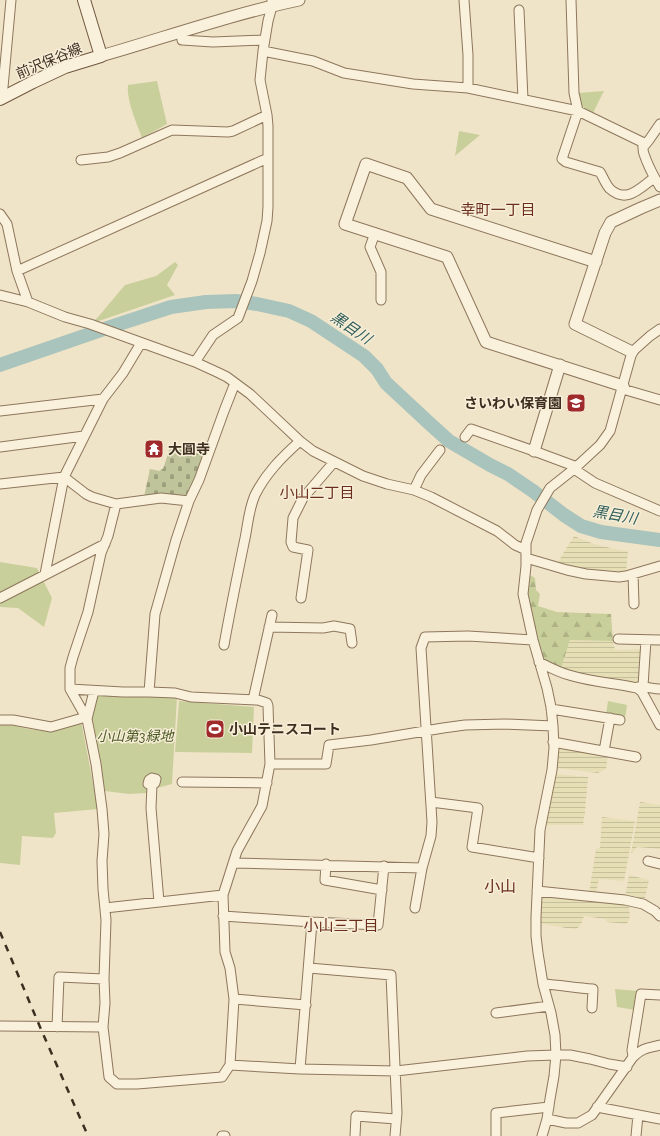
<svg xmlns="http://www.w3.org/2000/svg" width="660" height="1136" font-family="'Zilla Slab','Noto Sans JP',serif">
<defs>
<pattern id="farmland-rules" width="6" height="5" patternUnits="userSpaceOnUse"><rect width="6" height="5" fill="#e6deb5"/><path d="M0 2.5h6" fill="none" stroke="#c6bf9b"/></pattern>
<pattern id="forest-firs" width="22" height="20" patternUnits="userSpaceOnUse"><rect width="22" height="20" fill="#c9cf9b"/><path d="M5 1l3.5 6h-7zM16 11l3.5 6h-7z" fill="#aeb285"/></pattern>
<pattern id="cemetery-stones" width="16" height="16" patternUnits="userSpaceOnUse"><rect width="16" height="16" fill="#bfc49a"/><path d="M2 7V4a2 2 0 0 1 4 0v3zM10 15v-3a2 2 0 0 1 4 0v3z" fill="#9ca07d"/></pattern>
</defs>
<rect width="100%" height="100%" fill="#f0e4c8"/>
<path fill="url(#farmland-rules)" d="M 574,536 L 594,544 L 619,550 L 628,551 L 626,573 L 616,574 L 556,565 Z
M 570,640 L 613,641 L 615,650 L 642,649 L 641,680 L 635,684 L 575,674 L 561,668 Z
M 559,746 L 608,755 L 606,769 L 598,773 L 558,768 L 556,766 L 556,749 Z
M 555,774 L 588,777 L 585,812 L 583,825 L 543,825 L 551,797 Z
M 640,802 L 660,805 L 660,849 L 637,847 L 633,852 L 631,853 Z
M 602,817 L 635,821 L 624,881 L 599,879 L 596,893 L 589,893 L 596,849 L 600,848 Z
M 629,875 L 649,880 L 644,902 L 625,897 Z
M 540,894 L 629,904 L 629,912 L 630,913 L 629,921 L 626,924 L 607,922 L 605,919 L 584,916 L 582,922 L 579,927 L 576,929 L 566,928 L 539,923 Z"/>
<path fill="url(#forest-firs)" d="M 527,573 L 535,578 L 536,590 L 540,594 L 538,606 L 557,612 L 611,614 L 613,641 L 570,640 L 561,668 L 541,660 L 532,614 L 526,594 Z"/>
<path fill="url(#cemetery-stones)" d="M 171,445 L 205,456 L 188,498 L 144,497 L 150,469 L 160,471 L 161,469 L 163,469 Z"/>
<path fill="#c9cf9b" d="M 157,81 L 167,124 L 142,138 C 137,124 126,100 128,85 Z
M 604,91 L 593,113 C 582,108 580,105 578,93 Z
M 459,131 L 480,135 L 455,156 Z
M 175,262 L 178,265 L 167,285 L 175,295 L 90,324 L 98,317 L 125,285 L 156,276 Z
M 0,562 L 37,568 L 52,598 L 44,627 L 18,608 L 0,607 Z
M 148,694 L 177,697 L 172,784 L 157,788 L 147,793 L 129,794 L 105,791 L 91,719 L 96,696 Z
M 179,701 L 254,707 L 252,753 L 175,752 Z
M 608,701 L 627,705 L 625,718 L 606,715 Z
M 81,721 L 98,809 L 54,813 L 56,833 L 53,838 L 22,836 L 20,865 L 0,863 L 0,725 L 9,724 L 28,729 L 45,731 Z
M 615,989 L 638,991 L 635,1010 L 617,1007 Z"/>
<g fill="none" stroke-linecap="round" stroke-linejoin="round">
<path stroke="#a9c4bc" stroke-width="14" d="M 0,365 L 113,326 L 171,307 L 206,302 L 236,301 L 257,304 L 289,311 L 311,321 L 364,356 L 377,369 L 386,383 L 429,423 L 449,441 L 490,465 L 508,474 L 533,491 L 564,515 L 581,526 L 601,532 L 660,540"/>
<defs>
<path id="minor" d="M 464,0 L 468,55 L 468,88
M 571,0 L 574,93 L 578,111 L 562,159 L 566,162 L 600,172 C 603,177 606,185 610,189 C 627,204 640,188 654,178
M 519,10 L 523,99
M 181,32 L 182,40 L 213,42 L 264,40
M 263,51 L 313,61 L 344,73 L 413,84 L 468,88 L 578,111 L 642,142 C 644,146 642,150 644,154 C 648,166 654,177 660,187
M 2,98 L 11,0
M 644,146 L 649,140 L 660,124
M 81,160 L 108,157 L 120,153 L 172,130 L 228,132 L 233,131 L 267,115
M 0,214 L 7,224 L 17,271 L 28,302
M 375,233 L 370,247 L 381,272 L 381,300
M 17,271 L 268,158
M 0,295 L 28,302 L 65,317 L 90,324 L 195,362 L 219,373 L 227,377 L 250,394 L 300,441 L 313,451 L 363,476 L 387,484 L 414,490 L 431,497 L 497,531 L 515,545 L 526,550
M 195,362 L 213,335 L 238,318 L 252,281 L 260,253 L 267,221 L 268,207 L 268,126 L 267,115 L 260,80 L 263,51 L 268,21 L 272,6 L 272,0
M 623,386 L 626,390 L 660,400
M 0,411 L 103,399
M 465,437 L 471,429 L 534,451 L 577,467
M 0,447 L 84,436
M 574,469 L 595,483 L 660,511
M 0,484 L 64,477 L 86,494 L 92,497 L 116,504 L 161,498 L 189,501
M 414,490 L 421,475 L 440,450
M 526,558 L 567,570 L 586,574 L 619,577 L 626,576 L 660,566
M 45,574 L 64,477 L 103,399 L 123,373 L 141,343
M 633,574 L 634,604
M 0,598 L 105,544
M 301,598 L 308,550 L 293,547 L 291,542 L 293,518 L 303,498 L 334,462
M 269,627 L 323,628 L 334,626 L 350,629 L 352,643
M 618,639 L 660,640
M 224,645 C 230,611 237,577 244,543 C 248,526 248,511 255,495 C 266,473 282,457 300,441
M 539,662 C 549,667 558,672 569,675 C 591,682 615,683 637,688 L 642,692 L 660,725
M 643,686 L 646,640
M 638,687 C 644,686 653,689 660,689
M 70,689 L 87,719 L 96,764 L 102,809 L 104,834 L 102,861 L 103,889 L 106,920 L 104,979 L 105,1003 L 103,1027 L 109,1077 L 117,1084 L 137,1084 L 222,1077 L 230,1065 L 234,999 L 230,968 L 225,952 L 223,895 L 237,851 L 262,806 L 270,764 L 268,706 L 267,703 L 258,700 L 191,697 L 175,693 L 149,692 L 123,692 L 70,689 L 70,668 L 73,657 L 88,612 L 101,553 L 108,536 L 116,504
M 149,692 L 155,614 L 176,540 L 189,501 L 199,480 L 224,411 L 235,383
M 253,700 L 272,615
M 551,709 L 620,720
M 87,719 L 94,691
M 0,720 L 13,720 L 51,727 L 86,717
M 553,742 L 636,757
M 604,751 L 610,718
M 270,764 L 326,764 L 329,745 L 371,740 L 443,728 L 465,725 L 505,724 L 553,726
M 182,782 L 267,783
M 152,785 L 148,784 L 149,780 L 152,778 L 156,779 L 155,783 L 152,785 L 151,808 L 159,902
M 431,802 L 478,808 L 472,847 L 539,858
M 648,861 L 660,864
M 233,863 L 422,868
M 326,864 L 325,880 L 382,890
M 537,891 L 625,900 L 643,904 L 655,911 L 660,916
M 105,908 L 223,895
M 415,908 L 422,868 L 431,836 L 432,822 L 421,648 L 425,637 L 468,636 L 533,640
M 223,916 L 312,922 L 378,925 L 384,866
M 309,968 L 391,975 L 397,1113 L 395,1136
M 543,984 C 560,985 576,988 593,989 L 592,1008
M 234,999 L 306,1005
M 496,1013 L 549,1006
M 0,1026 L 103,1027
M 57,1027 L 59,977 L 104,979
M 633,1057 L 632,1050 L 641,994 L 660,995
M 230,1065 L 300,1069 L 396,1071 L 527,1056 L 556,1055 L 570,1055 L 590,1059 L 609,1064 L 627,1067
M 300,1069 L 312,922
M 597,1107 L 660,1119
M 547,1119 L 566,1123 L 578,1123 L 592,1115 L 633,1057 C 642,1048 648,1048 660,1045
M 222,1136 L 225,1136
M 355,1136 L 356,1116 L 396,1119
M 496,1136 L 496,1113 L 549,1107
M 542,1136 L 547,1119 L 550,1099 L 554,1076 L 556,1055 L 555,1035 L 551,1013 L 543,984 L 538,953 L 536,936 L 536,917 L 540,830 L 552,770 L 554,748 L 553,726 L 551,707 L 547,688 L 533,640 L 523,594 L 526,566 L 526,543 L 537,510 L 550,488 L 574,469 L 600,445 L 610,431 L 632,352 L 650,336 L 660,329
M 636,1136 L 638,1115"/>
<path id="tertiary" d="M 101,56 C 167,37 232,14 299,0
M 596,262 L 431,209 L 407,178 L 366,164 L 345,224 L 447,257 L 486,342 L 623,386
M 632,352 L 575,324 L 605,233 L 611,222 L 641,208 L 660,200
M 534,451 L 560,365"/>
<path id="secondary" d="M 0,99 L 33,82 L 65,67 L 101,56 L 84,0"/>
</defs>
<use href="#minor" stroke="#8d765c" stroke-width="11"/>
<use href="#tertiary" stroke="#8d765c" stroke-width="13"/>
<use href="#secondary" stroke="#6f573f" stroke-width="14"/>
<use href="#minor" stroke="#faf1dc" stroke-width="9"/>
<use href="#tertiary" stroke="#faf1dc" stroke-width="11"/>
<use href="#secondary" stroke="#faf1dc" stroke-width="12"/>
<path stroke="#3d2e20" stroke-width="2.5" stroke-dasharray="7 7" stroke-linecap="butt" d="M 0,932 L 40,1027 L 88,1136"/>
</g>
<defs>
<symbol id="school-square" viewBox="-11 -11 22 22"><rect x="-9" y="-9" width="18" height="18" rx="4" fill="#9e2a2b" stroke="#f7eed8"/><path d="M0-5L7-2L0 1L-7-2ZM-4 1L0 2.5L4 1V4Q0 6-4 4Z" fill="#fff"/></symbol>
<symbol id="temple-square" viewBox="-11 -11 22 22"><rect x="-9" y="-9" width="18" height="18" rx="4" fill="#9e2a2b" stroke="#f7eed8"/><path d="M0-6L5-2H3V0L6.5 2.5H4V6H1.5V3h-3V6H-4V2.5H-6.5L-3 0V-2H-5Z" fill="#fff"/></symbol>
<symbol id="stadium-square" viewBox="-11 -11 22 22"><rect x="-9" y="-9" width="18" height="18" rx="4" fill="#9e2a2b" stroke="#f7eed8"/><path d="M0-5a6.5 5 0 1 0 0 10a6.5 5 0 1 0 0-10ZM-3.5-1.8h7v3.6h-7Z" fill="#fff"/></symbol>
</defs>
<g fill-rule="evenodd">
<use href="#school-square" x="565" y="392" width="22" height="22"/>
<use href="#temple-square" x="143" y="438" width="22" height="22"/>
<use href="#stadium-square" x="204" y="718" width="22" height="22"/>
</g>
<g text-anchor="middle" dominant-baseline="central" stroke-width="3" stroke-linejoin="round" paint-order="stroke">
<g font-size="14" fill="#3d2e20" stroke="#f7eed8">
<text transform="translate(49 61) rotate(-23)">前沢保谷線</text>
</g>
<g font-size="14" font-weight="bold" fill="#3d2e20" stroke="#f7eed8" text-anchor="start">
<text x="562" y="403" text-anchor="end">さいわい保育園</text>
<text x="168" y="449">大圓寺</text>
<text x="229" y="729">小山テニスコート</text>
</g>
<g font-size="14" font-style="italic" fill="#4d5a26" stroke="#f7eed8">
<text x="135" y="736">小山第3緑地</text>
</g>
<g font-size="15" fill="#6b2e1e" stroke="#f7eed8">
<text x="498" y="210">幸町一丁目</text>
<text x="317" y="493">小山二丁目</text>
<text x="341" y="926">小山三丁目</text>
</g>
<g font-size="15" font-style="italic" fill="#2f5d5a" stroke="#f7eed8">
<text transform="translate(351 328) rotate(34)">黒目川</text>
<text transform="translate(615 515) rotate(10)">黒目川</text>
</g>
<g font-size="16" fill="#6b2e1e" stroke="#f7eed8">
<text x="500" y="886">小山</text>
</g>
</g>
</svg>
